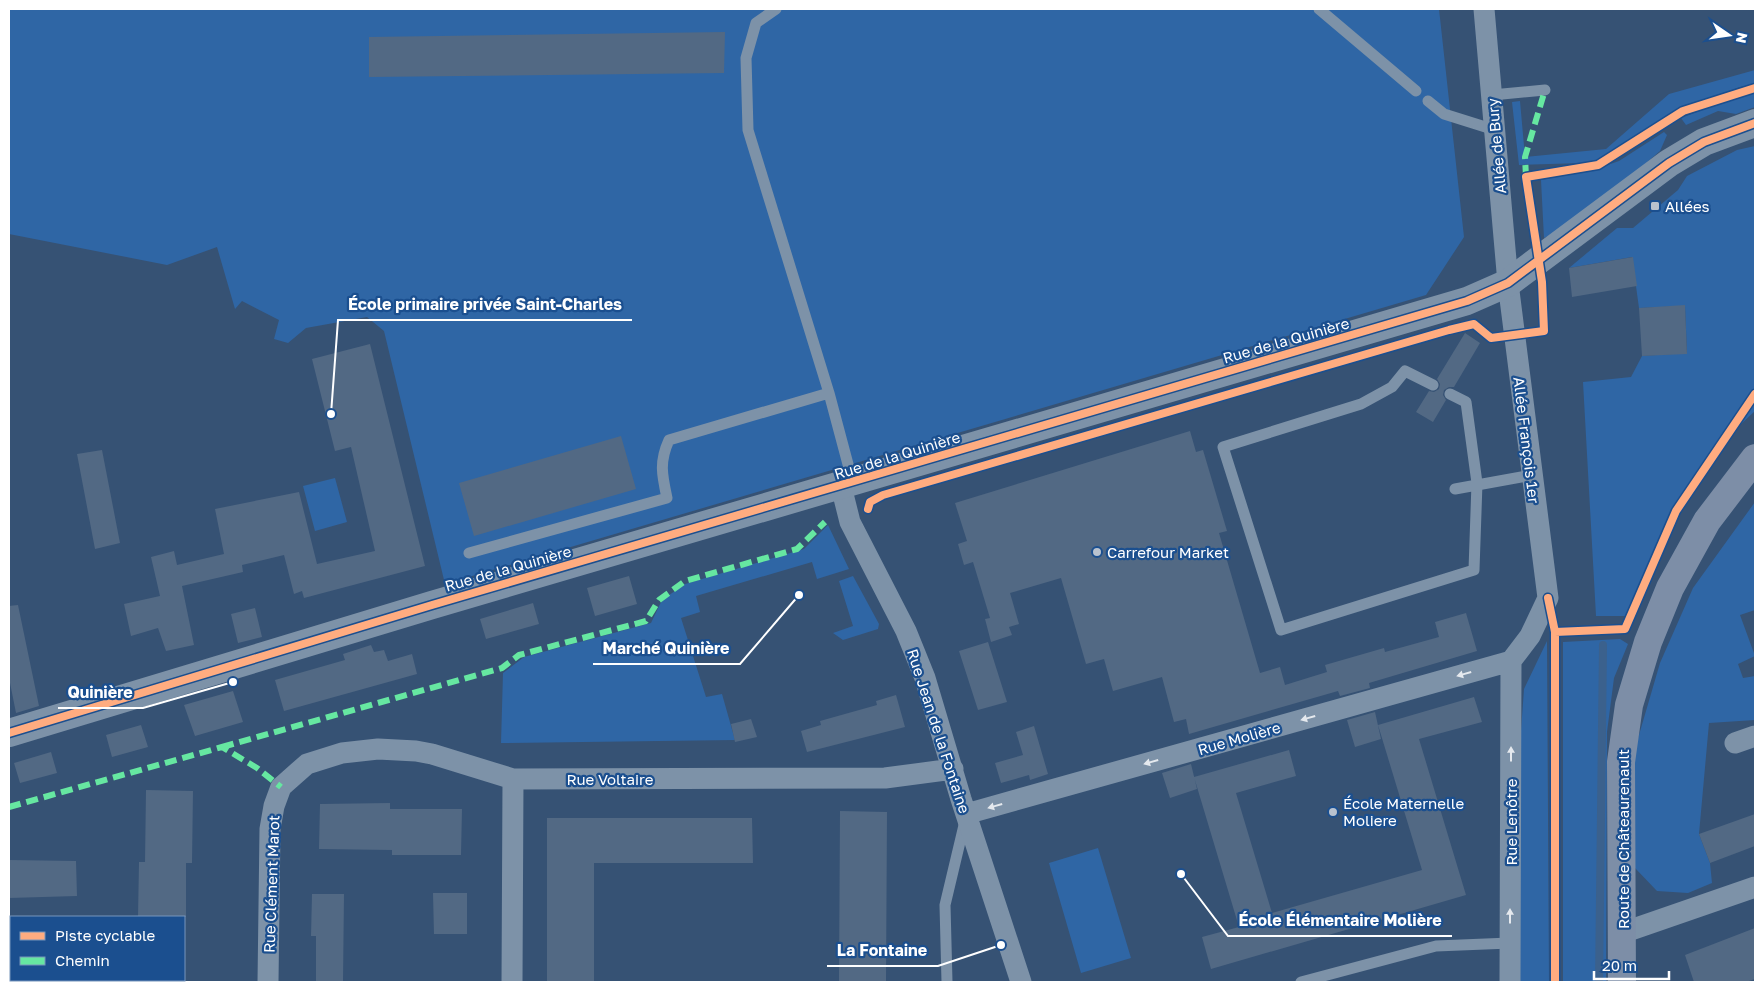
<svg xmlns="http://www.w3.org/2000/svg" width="1764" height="991" font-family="'Golos Text',sans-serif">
<rect width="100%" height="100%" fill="#365274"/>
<path fill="#2f66a5" d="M 9,9 L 1439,9 L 1464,237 L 1426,295 L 445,584 L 384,331 L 367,317 L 306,328 L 288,343 L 274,339 L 279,320 L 242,301 L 235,309 L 217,247 L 167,265 L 9,234 Z
M 1755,70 L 1755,84 L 1740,87 L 1680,109 L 1600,160 L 1583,163 L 1519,165 L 1512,102 L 1520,101 L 1525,157 L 1606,149 L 1669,94 Z
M 1755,93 L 1755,107 L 1736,114 L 1718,111 L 1686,125 L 1681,118 L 1733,98 Z
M 1664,132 L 1667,135 L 1660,151 L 1580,220 L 1544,238 L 1541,180 L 1596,169 L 1619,161 Z
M 1755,146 L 1755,411 L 1727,437 L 1679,506 L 1627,616 L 1596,616 L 1583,382 L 1631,377 L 1642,356 L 1687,353 L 1685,306 L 1639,308 L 1632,257 L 1569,268 L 1617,228 L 1633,228 L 1678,190 L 1687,176 L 1737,150 Z
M 335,478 L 347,522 L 315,531 L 303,486 Z
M 1755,502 L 1755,610 L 1740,615 L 1755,656 L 1738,664 L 1743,678 L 1755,676 L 1755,720 L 1709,723 L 1699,834 L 1710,863 L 1712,883 L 1688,893 L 1657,891 L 1635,868 L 1632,759 L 1660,663 L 1693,588 Z
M 828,525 L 849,569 L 817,579 L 812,562 L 696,596 L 700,612 L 681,618 L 706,697 L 722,694 L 735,740 L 501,743 L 503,673 L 524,657 L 651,623 L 662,600 L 685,584 L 804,549 Z
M 853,576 L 879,624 L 878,629 L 843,640 L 833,633 L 853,626 L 839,581 Z
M 1620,639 L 1628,644 L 1614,678 L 1607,732 L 1606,982 L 1563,982 L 1563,642 Z
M 1547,641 L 1549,982 L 1515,982 L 1518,773 L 1524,689 Z
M 1098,848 L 1131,958 L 1081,973 L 1049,863 Z"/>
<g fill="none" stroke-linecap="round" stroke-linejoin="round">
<path stroke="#3b618d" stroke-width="8" d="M 1599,982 L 1603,645"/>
</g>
<path fill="#526984" d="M 725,32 L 724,73 L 369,77 L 369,37 Z
M 1633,257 L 1637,286 L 1572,297 L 1569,268 Z
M 1685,305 L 1687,354 L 1642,356 L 1639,308 Z
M 1465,333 L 1480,343 L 1454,387 L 1449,387 L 1444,390 L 1443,395 L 1446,400 L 1433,422 L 1416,412 L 1429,391 L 1434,392 L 1439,389 L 1440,384 L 1437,379 Z
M 370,344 L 425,566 L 304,598 L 302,591 L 294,594 L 284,555 L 242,565 L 243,572 L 182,586 L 194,645 L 166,651 L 158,628 L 131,636 L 124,604 L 160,596 L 151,557 L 174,551 L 177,565 L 224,554 L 215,509 L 299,492 L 317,564 L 375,551 L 351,447 L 335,451 L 312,359 Z
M 1190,431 L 1196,452 L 1203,450 L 1227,531 L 1219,533 L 1260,673 L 1280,667 L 1285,685 L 1327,672 L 1325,665 L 1384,648 L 1385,652 L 1439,637 L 1435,622 L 1466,613 L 1477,651 L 1369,683 L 1370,688 L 1340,696 L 1338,691 L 1189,734 L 1186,719 L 1174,722 L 1162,677 L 1113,691 L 1104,659 L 1086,664 L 1061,578 L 1010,593 L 1019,624 L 1009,627 L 1012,635 L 991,642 L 985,619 L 990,618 L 973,562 L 964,565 L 958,544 L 967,541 L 955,503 Z
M 621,436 L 636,489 L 474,536 L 459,483 Z
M 102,450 L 120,543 L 95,549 L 77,454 Z
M 629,576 L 637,604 L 595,616 L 587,588 Z
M 533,603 L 539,624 L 486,639 L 480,619 Z
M 18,605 L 39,706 L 16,713 L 9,678 L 9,606 Z
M 255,608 L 262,637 L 238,643 L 231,614 Z
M 988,642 L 1007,702 L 978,710 L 959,651 Z
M 371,645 L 374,652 L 384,650 L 388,661 L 412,654 L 417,674 L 284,711 L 275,680 L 345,660 L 343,654 Z
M 233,691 L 243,722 L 195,736 L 184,705 Z
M 896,695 L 905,727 L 807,752 L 801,731 L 821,725 L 820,721 L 877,705 L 876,701 Z
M 1474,697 L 1482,722 L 1419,739 L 1466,895 L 1211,969 L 1202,937 L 1239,927 L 1194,777 L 1289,750 L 1296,776 L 1236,793 L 1272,913 L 1422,870 L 1378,725 Z
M 1375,712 L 1381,739 L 1355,747 L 1347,720 Z
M 751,719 L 757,737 L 735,742 L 731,724 Z
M 141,725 L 148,747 L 112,757 L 106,735 Z
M 1034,726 L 1048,774 L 1030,780 L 1029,775 L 1001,783 L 995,763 L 1023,755 L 1016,732 Z
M 51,752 L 57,773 L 20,783 L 14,763 Z
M 1191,764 L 1197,789 L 1170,798 L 1162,773 Z
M 146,790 L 193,791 L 192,863 L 186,863 L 186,917 L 138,917 L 139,862 L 145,862 Z
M 390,803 L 390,809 L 462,809 L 461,855 L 392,855 L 392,850 L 319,849 L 320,804 Z
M 840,811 L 887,812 L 886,982 L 839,982 Z
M 1755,814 L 1755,846 L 1710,863 L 1699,834 Z
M 547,818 L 752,818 L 753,863 L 594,863 L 594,982 L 547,982 Z
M 9,860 L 76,861 L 77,896 L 9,898 Z
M 433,893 L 467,893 L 467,934 L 434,934 Z
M 312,894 L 344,894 L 343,982 L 316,982 L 316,936 L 311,936 Z
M 1755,928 L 1755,979 L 1746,982 L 1694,982 L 1685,955 Z"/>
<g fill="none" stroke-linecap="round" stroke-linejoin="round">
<path stroke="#7d92a8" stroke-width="11" d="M 776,9 L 756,23 L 746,58 L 748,130 L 829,393 L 853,483
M 1319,9 L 1416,91
M 1492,95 L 1545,90
M 1428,101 L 1444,114 L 1495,130
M 1433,385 L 1405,371 L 1392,387 L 1361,404 L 1223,447 L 1281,630 L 1474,570 L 1477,483 L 1466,402 L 1450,394
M 1455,489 L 1532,475
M 469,553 L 667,498 C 662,475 659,462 669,440 L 829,393
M 947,982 L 945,905 L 965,821
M 1301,982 L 1436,946 L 1510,943"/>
<path stroke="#7d92a8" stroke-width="21" d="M 1484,9 L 1508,283 L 1548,598 L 1530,636 L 1511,661
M 841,486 L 850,522 L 906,631 L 925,678 L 961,799 L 1021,982
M 1735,743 L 1755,736
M 966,814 L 1511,661
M 1622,933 L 1755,887
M 9,938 L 11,938
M 80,980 L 80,982
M 268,982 L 270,829 L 274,806 L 281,787 L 307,764 L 342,753 L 378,749 L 416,751 L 432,754 L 513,779 L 885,778 L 953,769
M 512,982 L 513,779
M 1510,982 L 1511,661"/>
<path stroke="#7d92a8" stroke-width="28" d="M 9,733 L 432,605 L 1467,301 L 1508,283 L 1669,163 L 1704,142 L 1755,123"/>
<path stroke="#7d8ea7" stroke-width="28" d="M 1622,982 L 1621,762 L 1629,705 L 1648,642 L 1670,588 L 1707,521 L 1755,458"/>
<path stroke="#66e7a1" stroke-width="6" stroke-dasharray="12 6" stroke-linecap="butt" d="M 1526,177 L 1525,157 L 1545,90
M 222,747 L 502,668 L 519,655 L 646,621 L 659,600 L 685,581 L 797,549 L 825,522
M 9,807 L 222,747 L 257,768 L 281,787"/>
<defs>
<path id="cycleway" d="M 868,509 L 870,502 L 883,495 L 1449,330 L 1474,324 L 1491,338 L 1544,331 L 1542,282 L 1526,177 L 1598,165 L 1683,111 L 1755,88
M 1548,598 L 1555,632 L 1555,982
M 1555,632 L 1625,629 L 1676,511 L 1755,394
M 9,733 L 432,605 L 1467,301 L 1508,283 L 1669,163 L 1704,142 L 1755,123"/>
</defs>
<use href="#cycleway" stroke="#1b4f8f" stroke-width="11"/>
<use href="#cycleway" stroke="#ffac80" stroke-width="8"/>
</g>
<defs><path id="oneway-solid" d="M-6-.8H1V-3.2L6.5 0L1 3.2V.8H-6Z" transform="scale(1.25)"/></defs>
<g fill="#e5e9ee">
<use href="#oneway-solid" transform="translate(1464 674) rotate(164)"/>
<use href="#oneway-solid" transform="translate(1308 718) rotate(164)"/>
<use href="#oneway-solid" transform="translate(1511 754) rotate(-90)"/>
<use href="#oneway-solid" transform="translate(1151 762) rotate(164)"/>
<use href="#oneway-solid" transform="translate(995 806) rotate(164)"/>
<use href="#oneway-solid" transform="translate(1510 916) rotate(-90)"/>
</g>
<g fill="#b9c2ce" stroke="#1b4f8f" stroke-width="2">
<rect x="1650" y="201" width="10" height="10" rx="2.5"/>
<circle cx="1097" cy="552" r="5"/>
<circle cx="1333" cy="812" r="5"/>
</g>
<g text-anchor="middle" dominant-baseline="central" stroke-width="4.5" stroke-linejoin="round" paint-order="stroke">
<g font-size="15" fill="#fff" stroke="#1b4f8f">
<text transform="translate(1496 146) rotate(-95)">Allée de Bury</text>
<text transform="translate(1286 340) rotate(-16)">Rue de la Quinière</text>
<text transform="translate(1527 440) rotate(83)">Allée François 1er</text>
<text transform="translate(897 455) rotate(-17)">Rue de la Quinière</text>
<text transform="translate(508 568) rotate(-16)">Rue de la Quinière</text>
<text transform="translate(939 731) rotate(72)">Rue Jean de la Fontaine</text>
<text transform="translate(1239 738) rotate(-16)">Rue Molière</text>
<text x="610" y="779">Rue Voltaire</text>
<text transform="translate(1511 822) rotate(-90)">Rue Lenôtre</text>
<text transform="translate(1623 839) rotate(-90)">Route de Châteaurenault</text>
<text transform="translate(271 884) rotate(-88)">Rue Clément Marot</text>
</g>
<g font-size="15" fill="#fff" stroke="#1b4f8f" text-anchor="start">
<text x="1665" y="206">Allées</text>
<text x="1107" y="552">Carrefour Market</text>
<text x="1343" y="803">École Maternelle<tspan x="1343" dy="17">Moliere</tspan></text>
</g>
</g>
<path fill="none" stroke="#fff" stroke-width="2" d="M331 414L338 320H632M799 595L740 664H593M233 682L143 708H58M1181 874L1228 936H1452M1001 945L938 966H827"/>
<g fill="#fff" stroke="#1b4f8f" stroke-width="2">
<circle cx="331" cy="414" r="5"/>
<circle cx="799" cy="595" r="5"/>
<circle cx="233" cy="682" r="5"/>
<circle cx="1181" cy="874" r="5"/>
<circle cx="1001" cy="945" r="5"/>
</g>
<g font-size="16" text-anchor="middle" font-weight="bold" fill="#fff" stroke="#1b4f8f" stroke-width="4.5" stroke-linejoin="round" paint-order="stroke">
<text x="485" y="310">École primaire privée Saint-Charles</text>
<text x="666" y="654">Marché Quinière</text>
<text x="100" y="698">Quinière</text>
<text x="1340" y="926">École Élémentaire Molière</text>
<text x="882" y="956">La Fontaine</text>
</g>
<rect width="1764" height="991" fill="none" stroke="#ffffff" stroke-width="20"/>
<rect x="10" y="916" width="175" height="65" fill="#1b4f8f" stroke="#7695bc"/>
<rect x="20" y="932" width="25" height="8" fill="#ffac80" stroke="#7695bc"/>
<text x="55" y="941" font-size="15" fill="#ffffff">Piste cyclable</text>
<rect x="20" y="957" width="25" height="8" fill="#66e7a1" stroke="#7695bc"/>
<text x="55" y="966" font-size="15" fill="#ffffff">Chemin</text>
<g transform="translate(1729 35) rotate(103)" stroke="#1b4f8f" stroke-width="4" paint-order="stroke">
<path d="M0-4L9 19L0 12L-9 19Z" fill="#ffffff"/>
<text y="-8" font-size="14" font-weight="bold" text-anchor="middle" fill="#ffffff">N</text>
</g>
<path d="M1594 971v8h75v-8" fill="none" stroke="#ffffff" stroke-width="2.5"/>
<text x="1602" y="971" font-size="15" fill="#ffffff" stroke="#1b4f8f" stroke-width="4" paint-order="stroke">20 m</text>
</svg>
